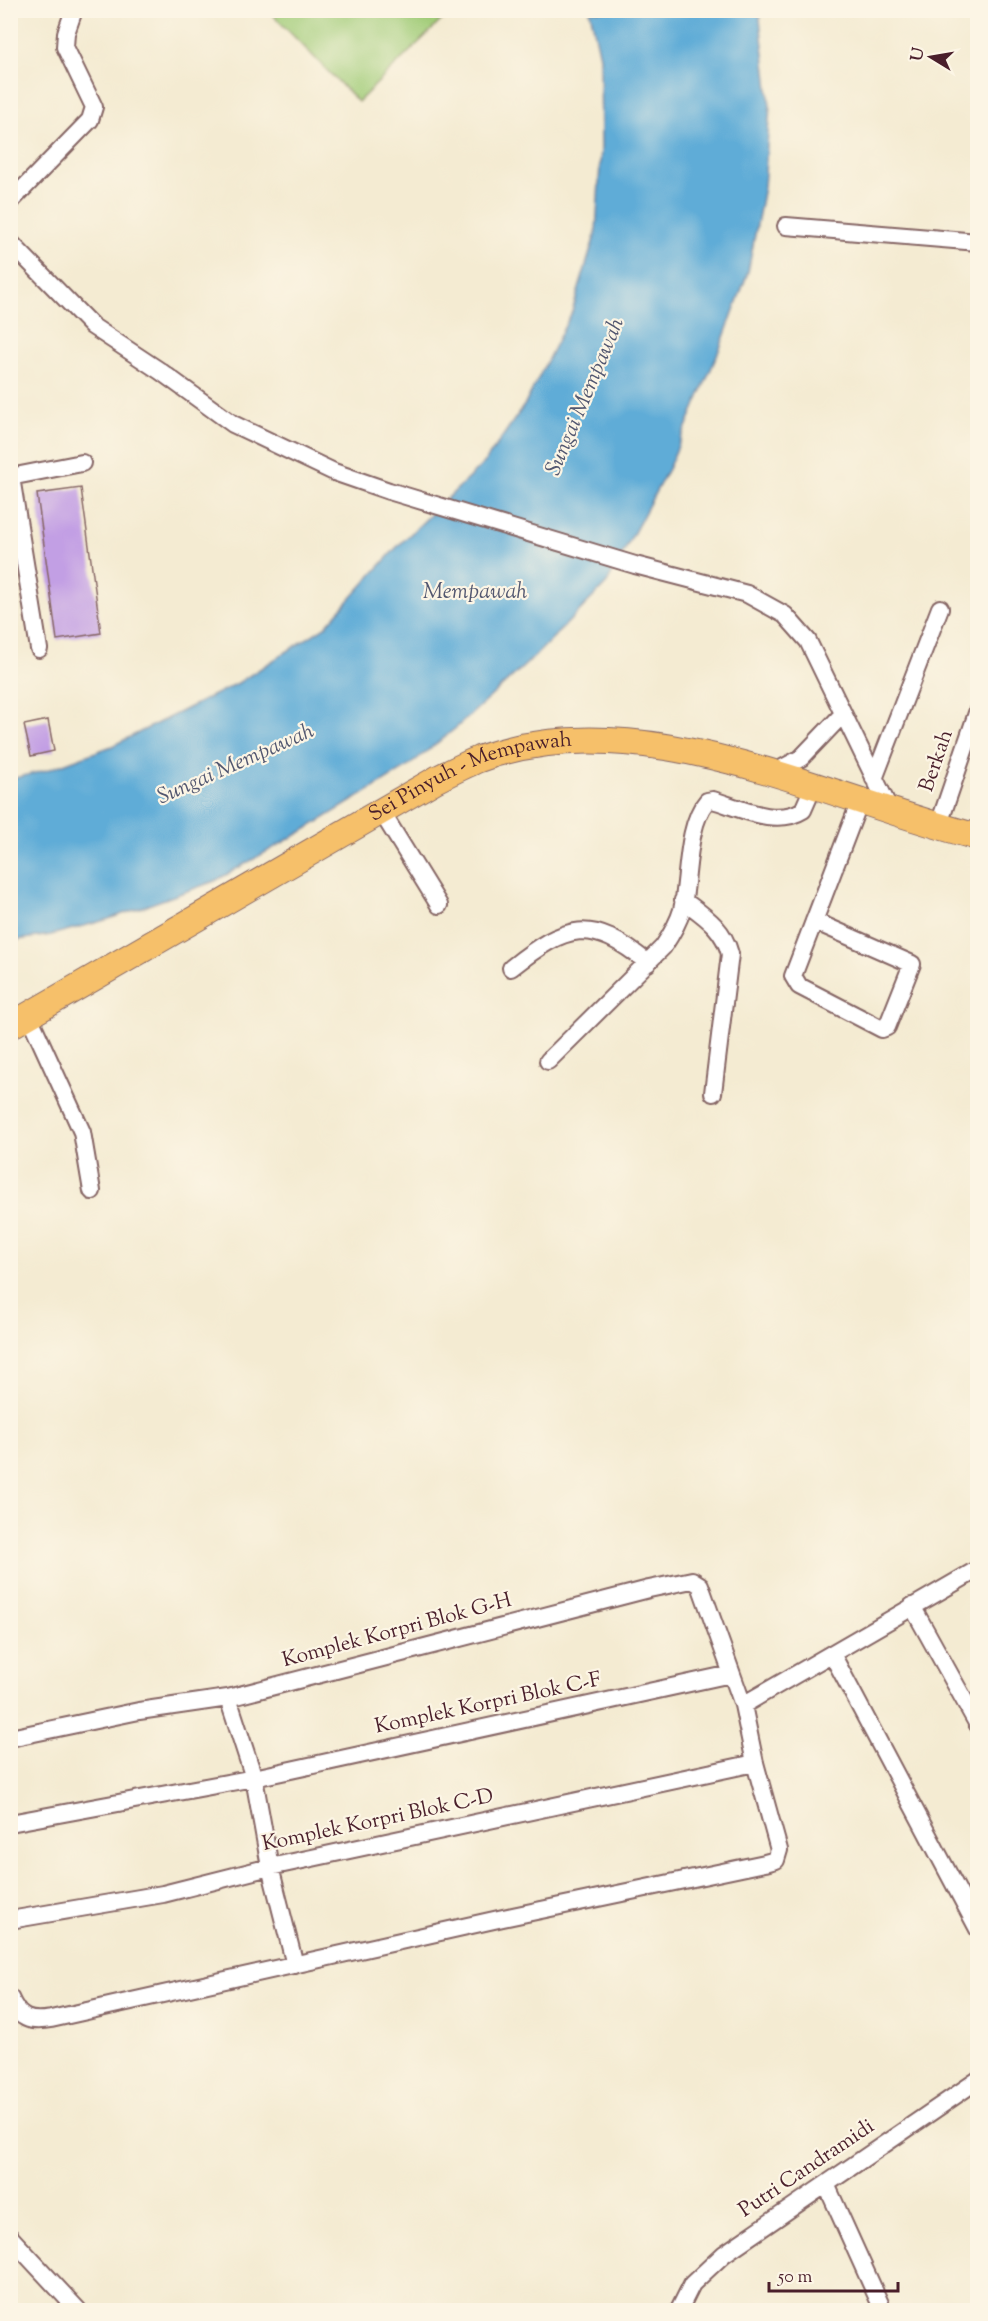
<svg xmlns="http://www.w3.org/2000/svg" width="988" height="2321" font-family="'Sorts Mill Goudy',serif">
<rect width="100%" height="100%" fill="#fcf5e5"/>
<filter id="ink" filterUnits="userSpaceOnUse"><feTurbulence type="fractalNoise" baseFrequency=".0167" numOctaves="2"/><feDisplacementMap in="SourceGraphic" scale="12" xChannelSelector="R" yChannelSelector="G"/><feConvolveMatrix kernelMatrix="1 2 1 2 8 2 1 2 1" color-interpolation-filters="sRGB"/></filter>
<filter id="wash" filterUnits="userSpaceOnUse"><feTurbulence type="fractalNoise" baseFrequency=".008" numOctaves="4" result="noise"/><feDisplacementMap in="SourceGraphic" scale="24" xChannelSelector="R" yChannelSelector="G"/><feGaussianBlur stdDeviation="1.35" result="paint"/><feColorMatrix in="noise" values="0 0 0 0 0 0 0 0 0 0 0 0 0 0 0 0 0 1.4 0 .05"/><feComposite in="paint" operator="in"/></filter>
<g filter="url(#wash)">
<rect width="100%" height="100%" fill="#f4ebd2"/>
<path fill="#a1cc78" stroke="#767652" stroke-width="1.5" d="M 269,11 L 451,11 L 358,102 Z"/>
<path fill="#5eacd7" stroke="#546681" stroke-width="1.5" d="M 590,11 L 759,11 L 770,106 L 764,187 L 748,272 L 720,348 L 669,467 L 607,583 L 534,657 L 457,727 L 406,768 L 303,831 L 215,881 L 109,919 L 51,935 L 11,941 L 11,779 L 47,770 L 112,746 L 238,683 L 325,627 L 395,549 L 485,462 L 525,404 L 572,312 L 596,232 L 601,148 L 600,57 Z"/>
<g id="blocks">
<path fill="#c29fe4" d="M 81,488 L 101,633 L 57,640 L 37,494 Z
M 48,720 L 54,751 L 31,756 L 24,725 Z"/>
</g>
</g>
<g filter="url(#ink)">
<use href="#blocks" fill-opacity="0" stroke="#866665" stroke-width="1.5"/>
<g fill="none" stroke-linecap="round" stroke-linejoin="round">
<defs>
<path id="minor" d="M 10,202 L 90,120 L 94,107 L 65,47 L 66,33 L 74,10
M 786,226 L 978,242
M 10,242 L 92,326 L 160,371 L 233,424 L 334,472 L 389,491 L 635,565 L 747,594 L 785,615 L 808,641 L 891,812
M 10,477 L 82,463
M 11,477 L 39,649
M 773,773 L 801,758 L 842,715
M 874,779 L 940,608
M 381,811 L 439,905
M 938,827 L 978,710
M 683,900 C 704,916 723,927 730,954 L 713,1093
M 814,921 L 912,964 L 887,1027 L 882,1029 L 799,986 L 793,976 L 860,801
M 511,968 C 567,924 590,916 648,963
M 29,1016 L 82,1132 L 92,1191
M 548,1061 L 663,947 C 671,935 678,924 682,910 C 689,880 686,825 707,801 L 713,800 C 740,808 776,827 803,810 L 814,785
M 912,1606 L 978,1725
M 832,1654 L 978,1929
M 228,1698 L 254,1778 L 270,1867 L 295,1965
M 743,1705 L 978,1569
M 10,1738 L 139,1711 L 228,1698 L 649,1589 L 692,1580 L 700,1585 L 743,1705 L 755,1763 L 779,1850 L 776,1860 L 765,1863 L 503,1918 L 51,2019 C 30,2023 19,2019 10,1998
M 10,1823 L 254,1778 L 731,1674
M 10,1920 L 163,1894 L 270,1867 L 755,1763
M 826,2184 L 883,2310
M 10,2237 L 78,2310
M 679,2310 L 692,2284 L 724,2254 L 978,2080"/>
<g id="highway">
<path id="s1" d="M 10,1026 L 437,779 C 451,772 465,765 479,759 C 640,700 823,797 978,837"/>
</g>
</defs>
<use href="#minor" stroke="#866665" stroke-width="20"/>
<use href="#highway" stroke="#866665" stroke-width="28"/>
<use href="#minor" stroke="#fff" stroke-width="16"/>
<use href="#highway" stroke="#f6c06b" stroke-width="26"/>
</g>
</g>
<g text-anchor="middle" dominant-baseline="central" stroke-width="4.5" stroke-linejoin="round" paint-order="stroke">
<g font-size="21" fill="#4a1f2b" stroke="#fcf5e5">
<text transform="translate(937 761) rotate(-71)">Berkah</text>
<text stroke="none"><textPath href="#s1" startOffset="526">Sei Pinyuh - Mempawah</textPath></text>
<text transform="translate(397 1631) rotate(-15)">Komplek Korpri Blok G-H</text>
<text transform="translate(488 1704) rotate(-12)">Komplek Korpri Blok C-F</text>
<text transform="translate(378 1821) rotate(-12)">Komplek Korpri Blok C-D</text>
<text transform="translate(807 2169) rotate(-34)">Putri Candramidi</text>
</g>
<g font-size="22" font-style="italic" fill="#525770" stroke="#fcf5e5">
<text transform="translate(586 397) rotate(-67)">Sungai Mempawah</text>
<text x="475" y="593">Mempawah</text>
<text transform="translate(236 765) rotate(-24)">Sungai Mempawah</text>
</g>
</g>
<rect width="988" height="2321" fill="none" stroke="#fcf5e5" stroke-width="36"/>
<g transform="translate(931 57) rotate(281)" stroke="#fcf5e5" stroke-width="4.5" paint-order="stroke">
<path d="M0-4.5L10 22L0 15L-10 22Z" fill="#4a1f2b"/>
<text y="-9" font-size="16" font-weight="bold" text-anchor="middle" fill="#4a1f2b">U</text>
</g>
<path d="M769 2282v9h129v-9" fill="none" stroke="#4a1f2b" stroke-width="3"/>
<text x="778" y="2282" font-size="18" fill="#4a1f2b" stroke="#fcf5e5" stroke-width="4.5" paint-order="stroke">50 m</text>
</svg>
